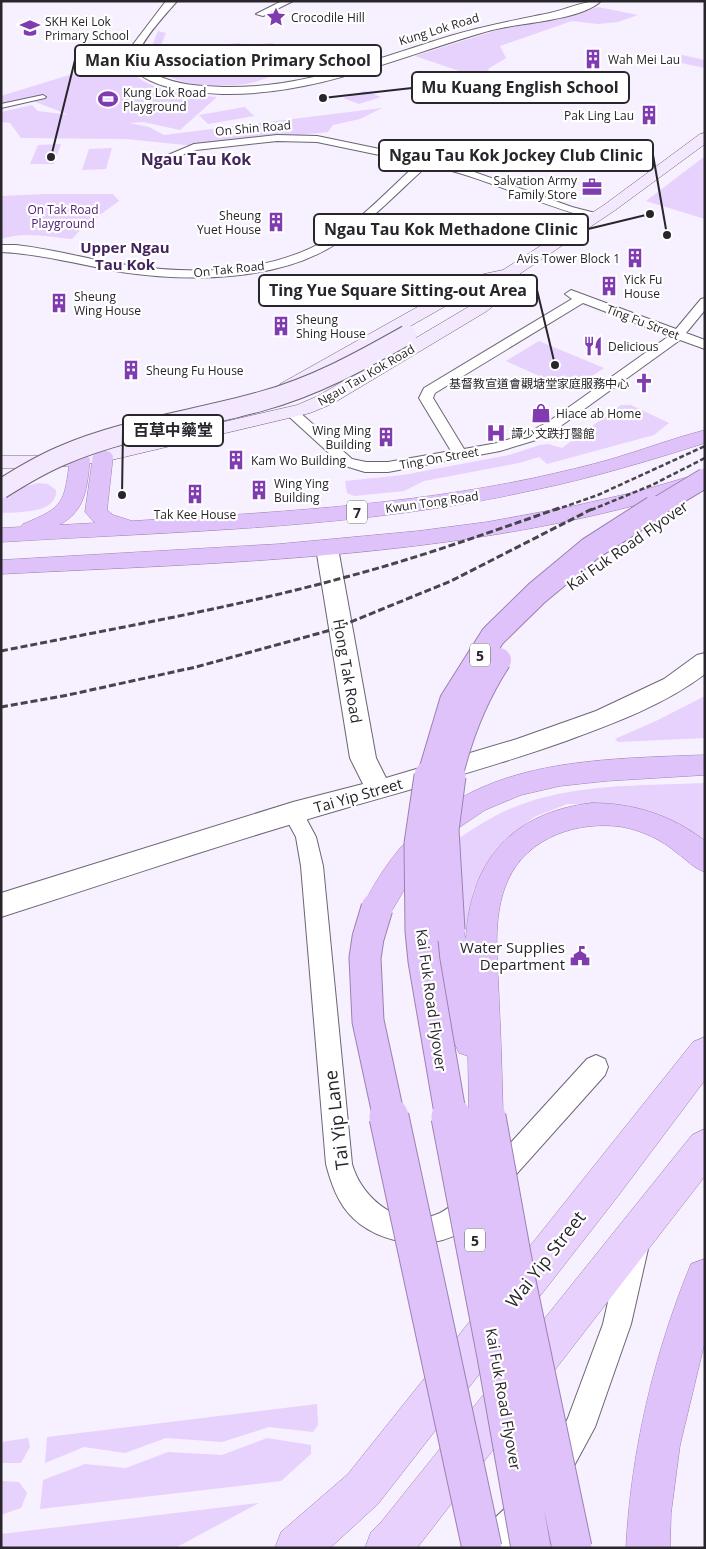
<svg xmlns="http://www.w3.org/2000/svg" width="706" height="1549" font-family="'Open Sans','Noto Sans TC',sans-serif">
<rect width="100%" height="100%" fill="#f7f0fe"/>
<path fill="#e7d1fd" d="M 598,7 L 638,15 L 618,22 L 598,24 L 572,21 L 500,46 L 506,58 L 488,69 L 489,72 L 465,73 L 415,56 L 494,31 L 578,13 Z
M 158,31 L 166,33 L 160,47 C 163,52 165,60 169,64 C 184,76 224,79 241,74 C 251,72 258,70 268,69 L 275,75 C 265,78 255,83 245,84 C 213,88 166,87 147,58 Z
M 240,43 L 247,57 L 222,59 L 215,45 Z
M 273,43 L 281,58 L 256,60 L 249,45 Z
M 682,55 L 705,60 L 705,68 L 672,61 Z
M 112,56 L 119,57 L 96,61 L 118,61 L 119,66 L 125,66 C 147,92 184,94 217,97 L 180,130 L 143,122 L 129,123 L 149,127 L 164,135 L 382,108 L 360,119 L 333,125 L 328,132 L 195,146 L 126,139 L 21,138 L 10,123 L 1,122 L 1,112 L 32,105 L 38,111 L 69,115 L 33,101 L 1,108 L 1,96 L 79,72 L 76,70 L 74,63 Z
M 365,91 L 381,97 L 359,104 L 343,98 Z
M 245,107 L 254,116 L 208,124 L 199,115 Z
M 61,144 L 54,164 L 30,164 L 38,145 Z
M 112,148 L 106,169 L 82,170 L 89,149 Z
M 705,156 L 705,219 L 646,201 Z
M 46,194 L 113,194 L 119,201 L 83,227 L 72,239 C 49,237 24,231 1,239 L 1,196 Z
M 539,341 L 604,368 L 571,390 L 506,361 Z
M 621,405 L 631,405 L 669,423 L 654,435 L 547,464 L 539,457 L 519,463 L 424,481 L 404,491 L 354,496 L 347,493 L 345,481 L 403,475 L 509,455 L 540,445 L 548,444 L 562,448 Z
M 38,483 L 48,484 L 56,490 C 58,514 17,512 1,513 L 1,484 L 20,488 Z
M 705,696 L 705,738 L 618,742 L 615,739 L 658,720 Z
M 705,783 L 705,845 L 680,826 L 646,811 L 613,804 L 567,804 L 534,817 L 506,839 L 489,861 L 473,891 L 463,945 L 458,839 C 476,827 493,816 512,808 C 572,783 640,786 705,783 Z
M 317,1404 L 318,1425 L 313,1432 L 269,1427 L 222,1442 L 166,1438 L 125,1453 L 84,1447 L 45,1463 L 47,1437 Z
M 28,1438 L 30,1447 L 21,1463 L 1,1463 L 1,1442 Z
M 267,1438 L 311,1445 L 311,1454 L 281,1481 L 40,1509 L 43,1480 L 85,1464 L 126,1468 L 168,1452 L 222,1455 Z
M 1,1481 L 19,1482 L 27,1493 L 21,1508 L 1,1515 Z
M 259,1503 L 175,1548 L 1,1548 L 1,1534 Z"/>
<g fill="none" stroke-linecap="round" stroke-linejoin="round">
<defs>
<path id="pedestrian" d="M 43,95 L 46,97 L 45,98 L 1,108 L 1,104 Z"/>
<path id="minor" d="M 282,1 L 293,1 L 263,16 L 256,14 Z
M 277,135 L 317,136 L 452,164 L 572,207 L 599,214 L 601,216 L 595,219 C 538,205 485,177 428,165 C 399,191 371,221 339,242 C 279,282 189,282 121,272 C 81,265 42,254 1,252 L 1,245 L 16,245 C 52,249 86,259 121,264 C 189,275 267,275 328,239 C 362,220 389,189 418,163 L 317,142 L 277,141 L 196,150 L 173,158 L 168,155 L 194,144 Z
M 571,290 L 676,329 L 701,299 L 705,298 L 705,310 L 686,333 L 705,340 L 705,349 L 680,340 L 558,428 L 536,440 L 500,451 L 388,472 L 365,472 L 342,465 L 285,413 L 287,410 L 297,410 L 352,459 L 366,462 L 388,462 L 451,451 L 419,398 L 424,388 L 572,299 L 565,294 ZM 583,303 L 669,336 L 548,422 L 526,434 L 497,443 L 464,449 L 433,398 L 435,393 Z
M 293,805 L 300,807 L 316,837 L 323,866 L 352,1164 C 362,1200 402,1231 440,1213 C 452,1207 460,1196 472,1191 L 481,1195 L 485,1204 C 464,1255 388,1252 353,1218 C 338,1204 331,1183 326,1164 L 301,866 L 296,837 L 283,813 L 286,807 Z
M 596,1055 L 605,1059 L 608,1067 L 605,1075 L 504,1188 L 495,1192 L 486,1188 L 482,1179 L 486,1170 L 587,1059 Z
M 634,1235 L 644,1239 L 648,1249 L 631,1324 L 595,1427 L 568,1477 L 557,1481 L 546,1477 L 542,1466 L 568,1418 L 603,1324 L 620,1249 L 624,1239 Z
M 527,1494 L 538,1499 L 543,1510 L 538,1521 L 512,1548 L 473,1548 C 481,1529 508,1502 527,1494 Z"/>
<path id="tertiary" d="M 166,1 L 177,1 C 168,12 142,39 139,53 C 137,64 148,71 156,75 C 177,85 200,86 223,87 C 303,89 375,59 450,36 C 483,26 516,20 550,13 C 567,9 583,1 601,1 C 582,20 519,23 492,30 C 402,55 317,96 222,94 C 198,93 173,91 151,81 C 139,75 126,67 128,51 Z
M 327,541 L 335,543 L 338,548 L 376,758 L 386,778 L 517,739 L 596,711 L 664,679 L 697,655 L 705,653 L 705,674 C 664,705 615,723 566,741 C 476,773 384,796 292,824 C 195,853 98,886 1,917 L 1,893 L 293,802 L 363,784 L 350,758 L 316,548 L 319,543 Z"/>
<path id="secondary" d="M 705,133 L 705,144 L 614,211 L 518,275 L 512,290 L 487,311 L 332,404 L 310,413 L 103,462 L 47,468 L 1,468 L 1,456 L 47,456 L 103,450 L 297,405 L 318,396 L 475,303 L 494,288 L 488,285 L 458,299 L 294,392 L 287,394 L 280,392 L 277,388 L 280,384 L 446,291 L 484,274 L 503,270 L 604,205 L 700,134 Z"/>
<path id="primary" d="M 705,1037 L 705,1080 L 618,1196 L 378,1504 L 330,1548 L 275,1548 L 281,1532 L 348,1474 L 693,1042 Z
M 705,1129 L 705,1176 L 417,1548 L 365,1548 L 371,1532 L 382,1521 L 692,1135 Z"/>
<path id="trunk" d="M 705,430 L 705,443 C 648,461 592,478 534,490 C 360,529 179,531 1,542 L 1,528 L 21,527 L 23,524 C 65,507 64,503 70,459 L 73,455 L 80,453 L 87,455 L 90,459 C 87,487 86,511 59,525 L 95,523 L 85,512 L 93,456 L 96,452 L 103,450 L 110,452 L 113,456 L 107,510 L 113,515 L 132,521 C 266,513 402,506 534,478 C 561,472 588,466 615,458 C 645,449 674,438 705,430 Z
M 702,473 L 705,473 L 705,485 C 479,558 236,562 1,574 L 1,560 L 279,544 L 418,531 L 487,522 L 574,506 L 640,491 Z
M 705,755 L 705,775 L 606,781 L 560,786 L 521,795 L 485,810 L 448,835 L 416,870 L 388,917 L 377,921 L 366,917 L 362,908 C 433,761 561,760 705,755 Z
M 592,803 C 633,803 672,815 705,841 L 705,872 C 693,868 687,860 677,853 C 662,840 643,831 623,827 C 579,820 527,837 508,880 C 491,917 498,962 499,1000 C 501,1038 502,1076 503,1114 L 498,1126 L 486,1131 L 474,1126 L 469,1114 L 468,1056 L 459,1053 L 454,1042 L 434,930 L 438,921 L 449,917 L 460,921 L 466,939 C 470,860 513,812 592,803 Z
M 705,1259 L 705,1341 L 680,1445 L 671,1513 L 670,1548 L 626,1548 C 631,1451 654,1354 691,1264 Z"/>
</defs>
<use href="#pedestrian" stroke="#6c6473" stroke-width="2"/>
<use href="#minor" stroke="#6c6473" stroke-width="2"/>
<use href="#tertiary" stroke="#6c6473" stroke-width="2"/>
<use href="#secondary" stroke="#6c6473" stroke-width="1"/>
<use href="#primary" stroke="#9a81b2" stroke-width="1"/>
<use href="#trunk" stroke="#9a81b2" stroke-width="1"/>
<use href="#pedestrian" fill="#fff" fill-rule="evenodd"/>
<use href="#minor" fill="#fff" fill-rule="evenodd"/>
<use href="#tertiary" fill="#fff" fill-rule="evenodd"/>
<use href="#secondary" fill="#f3e8fe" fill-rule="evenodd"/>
<use href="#primary" fill="#e8d1fc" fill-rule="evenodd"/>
<use href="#trunk" fill="#e0c2fb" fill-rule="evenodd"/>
<path stroke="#47444b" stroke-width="2.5" stroke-dasharray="5 2.5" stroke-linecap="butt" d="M 555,510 L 598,495 L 705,446
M 591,510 L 652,485 L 705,458"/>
<path stroke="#47444b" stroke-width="3" stroke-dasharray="7 3" stroke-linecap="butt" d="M 1,651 C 116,628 233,608 346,577 C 418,558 488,533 559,508
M 1,707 L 68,695 L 196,667 L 331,630 L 451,581 L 594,508"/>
<defs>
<path id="secondary-bridge" d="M 1,489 C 20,477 40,465 61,456 C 125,428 196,420 262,401 C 314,387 361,361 407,335"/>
<path id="trunk-bridge-far3" d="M 652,510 L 705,478"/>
<path id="trunk-bridge-far2" d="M 429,778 L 452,701 L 493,636 L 537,593 L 590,549 L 654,508
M 450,778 C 460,735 475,697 499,660"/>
<path id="trunk-bridge-far1" d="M 430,776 L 420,844 L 421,931 L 424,961 L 451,1118
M 377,908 L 368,938 L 365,958 L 368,1021 L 389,1118
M 449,930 L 443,830 L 450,776
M 486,1114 L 487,1118"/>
<path id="trunk-bridge" d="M 389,1117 L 482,1548
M 451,1117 L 497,1356 L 531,1548
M 486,1117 L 516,1282 L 572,1548"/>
</defs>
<use href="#secondary-bridge" stroke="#6c6473" stroke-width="21" stroke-linecap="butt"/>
<use href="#trunk-bridge-far3" stroke="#9a81b2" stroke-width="21" stroke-linecap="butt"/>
<use href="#trunk-bridge-far2" stroke="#9a81b2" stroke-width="26" stroke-linecap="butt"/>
<use href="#trunk-bridge-far1" stroke="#9a81b2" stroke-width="33" stroke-linecap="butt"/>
<use href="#trunk-bridge" stroke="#9a81b2" stroke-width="41" stroke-linecap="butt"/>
<use href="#secondary-bridge" stroke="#f3e8fe" stroke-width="19"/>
<use href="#trunk-bridge-far3" stroke="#e0c2fb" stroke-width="19"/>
<use href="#trunk-bridge-far2" stroke="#e0c2fb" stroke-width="24"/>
<use href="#trunk-bridge-far1" stroke="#e0c2fb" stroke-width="31"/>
<use href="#trunk-bridge" stroke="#e0c2fb" stroke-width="39"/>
</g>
<defs>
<symbol id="sight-bare" viewBox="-9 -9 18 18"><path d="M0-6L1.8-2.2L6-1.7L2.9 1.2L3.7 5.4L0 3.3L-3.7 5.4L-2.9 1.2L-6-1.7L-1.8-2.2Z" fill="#7f3baf" stroke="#fff" stroke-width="2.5" paint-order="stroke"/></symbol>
<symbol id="school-bare" viewBox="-9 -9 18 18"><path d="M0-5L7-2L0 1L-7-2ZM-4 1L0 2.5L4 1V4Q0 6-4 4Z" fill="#7f3baf" stroke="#fff" stroke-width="2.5" paint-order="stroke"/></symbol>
<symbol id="building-bare" viewBox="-9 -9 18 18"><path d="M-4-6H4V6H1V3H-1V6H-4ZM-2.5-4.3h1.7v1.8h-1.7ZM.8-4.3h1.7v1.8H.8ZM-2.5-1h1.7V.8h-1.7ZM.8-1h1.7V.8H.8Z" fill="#7f3baf" stroke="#fff" stroke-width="2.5" paint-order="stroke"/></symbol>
<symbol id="stadium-bare" viewBox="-9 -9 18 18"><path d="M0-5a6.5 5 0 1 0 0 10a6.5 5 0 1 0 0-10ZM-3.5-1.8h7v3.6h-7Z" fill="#7f3baf" stroke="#fff" stroke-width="2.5" paint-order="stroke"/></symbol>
<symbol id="office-bare" viewBox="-9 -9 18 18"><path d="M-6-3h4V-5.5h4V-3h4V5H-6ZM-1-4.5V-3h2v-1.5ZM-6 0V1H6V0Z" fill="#7f3baf" stroke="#fff" stroke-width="2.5" paint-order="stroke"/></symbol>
<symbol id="restaurant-bare" viewBox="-9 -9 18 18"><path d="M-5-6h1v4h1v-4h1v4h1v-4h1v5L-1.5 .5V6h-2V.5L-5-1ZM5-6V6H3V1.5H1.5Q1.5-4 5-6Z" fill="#7f3baf" stroke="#fff" stroke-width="2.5" paint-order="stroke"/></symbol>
<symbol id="church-bare" viewBox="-9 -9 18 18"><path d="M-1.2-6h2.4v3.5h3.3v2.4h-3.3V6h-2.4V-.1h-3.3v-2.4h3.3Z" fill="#7f3baf" stroke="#fff" stroke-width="2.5" paint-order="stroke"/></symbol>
<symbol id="shop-bare" viewBox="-9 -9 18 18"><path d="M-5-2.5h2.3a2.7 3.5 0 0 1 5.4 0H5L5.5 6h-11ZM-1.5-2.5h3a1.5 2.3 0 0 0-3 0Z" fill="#7f3baf" stroke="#fff" stroke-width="2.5" paint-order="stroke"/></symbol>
<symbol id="hospital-bare" viewBox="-9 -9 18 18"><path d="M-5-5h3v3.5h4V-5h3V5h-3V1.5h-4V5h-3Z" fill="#7f3baf" stroke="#fff" stroke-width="2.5" paint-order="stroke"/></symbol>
<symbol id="civic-bare" viewBox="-9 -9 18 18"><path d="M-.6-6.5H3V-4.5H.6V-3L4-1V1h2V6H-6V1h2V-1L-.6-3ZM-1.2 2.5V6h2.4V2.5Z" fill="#7f3baf" stroke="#fff" stroke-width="2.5" paint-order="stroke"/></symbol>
</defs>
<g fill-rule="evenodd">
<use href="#sight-bare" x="262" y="3" width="28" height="28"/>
<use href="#school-bare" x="16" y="14" width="28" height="28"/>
<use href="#building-bare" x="579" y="45" width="28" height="28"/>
<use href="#stadium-bare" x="94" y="85" width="28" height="28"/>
<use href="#building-bare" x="635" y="101" width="28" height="28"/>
<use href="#office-bare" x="578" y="173" width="28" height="28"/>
<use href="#building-bare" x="262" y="208" width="28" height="28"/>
<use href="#building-bare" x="621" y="244" width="28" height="28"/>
<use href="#building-bare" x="595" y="272" width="28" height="28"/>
<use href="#building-bare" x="45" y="289" width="28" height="28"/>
<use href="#building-bare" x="267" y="312" width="28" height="28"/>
<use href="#restaurant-bare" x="579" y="332" width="28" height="28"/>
<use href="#building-bare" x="117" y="356" width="28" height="28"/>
<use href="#church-bare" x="630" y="369" width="28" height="28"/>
<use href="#shop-bare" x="527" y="399" width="28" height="28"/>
<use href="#hospital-bare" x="482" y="419" width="28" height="28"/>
<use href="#building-bare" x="372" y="423" width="28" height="28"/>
<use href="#building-bare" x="222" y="446" width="28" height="28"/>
<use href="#building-bare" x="245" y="476" width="28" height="28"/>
<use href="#building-bare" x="181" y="480" width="28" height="28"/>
<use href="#civic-bare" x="566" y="942" width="28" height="28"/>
</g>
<g text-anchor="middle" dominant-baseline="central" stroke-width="4.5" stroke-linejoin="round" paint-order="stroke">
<g font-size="12" fill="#28252b" stroke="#fff" text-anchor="start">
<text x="291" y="17">Crocodile Hill</text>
<text x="45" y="21">SKH Kei Lok<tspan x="45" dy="14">Primary School</tspan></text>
<text x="608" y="59">Wah Mei Lau</text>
<text x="123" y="92">Kung Lok Road<tspan x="123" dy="14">Playground</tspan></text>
<text x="634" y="115" text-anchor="end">Pak Ling Lau</text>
<text x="577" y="180" text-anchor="end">Salvation Army<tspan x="577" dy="14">Family Store</tspan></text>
<text x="261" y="215" text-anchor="end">Sheung<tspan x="261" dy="14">Yuet House</tspan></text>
<text x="620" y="258" text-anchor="end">Avis Tower Block 1</text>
<text x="624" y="279">Yick Fu<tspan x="624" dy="14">House</tspan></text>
<text x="74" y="296">Sheung<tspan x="74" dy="14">Wing House</tspan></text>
<text x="296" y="319">Sheung<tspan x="296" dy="14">Shing House</tspan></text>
<text x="608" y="346">Delicious</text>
<text x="146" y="370">Sheung Fu House</text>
<text x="629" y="383" text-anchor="end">基督教宣道會觀塘堂家庭服務中心</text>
<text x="556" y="413">Hiace ab Home</text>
<text x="371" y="430" text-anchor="end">Wing Ming<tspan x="371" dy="14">Building</tspan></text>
<text x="511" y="433">譚少文跌打醫館</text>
<text x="251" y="460">Kam Wo Building</text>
<text x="274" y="483">Wing Ying<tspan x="274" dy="14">Building</tspan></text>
<text x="195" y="514" text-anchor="middle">Tak Kee House</text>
</g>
<g font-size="12" fill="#28252b" stroke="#fff">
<text transform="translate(439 29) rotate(-17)">Kung Lok Road</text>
<text transform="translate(253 128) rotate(-5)">On Shin Road</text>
<text transform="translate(229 269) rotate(-6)">On Tak Road</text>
<text transform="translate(643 322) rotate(21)">Ting Fu Street</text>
<text transform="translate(366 375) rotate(-30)">Ngau Tau Kok Road</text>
<text transform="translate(439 458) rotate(-10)">Ting On Street</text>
<text transform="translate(432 502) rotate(-8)">Kwun Tong Road</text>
</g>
<g font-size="12" fill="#522274" stroke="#fff">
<text x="63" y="209">On Tak Road<tspan x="63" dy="14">Playground</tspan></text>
</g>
<g fill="#fff" stroke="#68666b" stroke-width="1">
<rect x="347" y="500.5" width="20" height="23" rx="4"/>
<rect x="470" y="643.5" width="20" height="23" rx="4"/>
<rect x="465" y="1228.5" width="20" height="23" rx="4"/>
</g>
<g font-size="14" font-weight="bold" fill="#28252b">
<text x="357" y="512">7</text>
<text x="480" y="655">5</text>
<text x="475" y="1240">5</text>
</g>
<g font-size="15" font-weight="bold" fill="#44245c" stroke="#fff">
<text x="125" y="247">Upper Ngau<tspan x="125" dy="17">Tau Kok</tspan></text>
</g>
<g font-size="15" fill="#28252b" stroke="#fff">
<text transform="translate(627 545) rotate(-35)">Kai Fuk Road Flyover</text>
<text transform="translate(348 671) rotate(80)">Hong Tak Road</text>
<text transform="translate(358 795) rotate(-16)">Tai Yip Street</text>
<text transform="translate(432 1000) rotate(82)">Kai Fuk Road Flyover</text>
<text transform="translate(504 1399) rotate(80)">Kai Fuk Road Flyover</text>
</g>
<g font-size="15" fill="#28252b" stroke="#fff" text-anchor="end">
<text x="565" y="947">Water Supplies<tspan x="565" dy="17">Department</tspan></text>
</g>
<g font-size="16" font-weight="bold" fill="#44245c" stroke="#fff">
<text x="196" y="159">Ngau Tau Kok</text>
</g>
<g font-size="18" fill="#28252b" stroke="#fff">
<text transform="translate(336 1120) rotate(-97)">Tai Yip Lane</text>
<text transform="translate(545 1259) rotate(-52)">Wai Yip Street</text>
</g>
</g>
<path fill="none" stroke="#28252b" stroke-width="2" d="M51 157L75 60M323 98L412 88M667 235L653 155M650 214L588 229M555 365L537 290M122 495L123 430"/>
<g fill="#28252b" stroke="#fff" stroke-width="2">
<circle cx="51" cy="157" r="5"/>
<circle cx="323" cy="98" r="5"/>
<circle cx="667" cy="235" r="5"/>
<circle cx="650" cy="214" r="5"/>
<circle cx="555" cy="365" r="5"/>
<circle cx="122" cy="495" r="5"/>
</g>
<g fill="#fff" stroke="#28252b" stroke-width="2">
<rect x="75" y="45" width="306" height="31" rx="5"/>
<rect x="412" y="72" width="217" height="31" rx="5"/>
<rect x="379" y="140" width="274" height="31" rx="5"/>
<rect x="314" y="214" width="274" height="31" rx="5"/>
<rect x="259" y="275" width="278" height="31" rx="5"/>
<rect x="123" y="415" width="100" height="31" rx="5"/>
</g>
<g font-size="16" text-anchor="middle" font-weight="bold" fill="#28252b">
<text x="228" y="66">Man Kiu Association Primary School</text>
<text x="520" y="93">Mu Kuang English School</text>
<text x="516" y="161">Ngau Tau Kok Jockey Club Clinic</text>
<text x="451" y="235">Ngau Tau Kok Methadone Clinic</text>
<text x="398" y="296">Ting Yue Square Sitting-out Area</text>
<text x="173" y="436">百草中藥堂</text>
</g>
<rect width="706" height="1549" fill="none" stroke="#28252b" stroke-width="5"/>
</svg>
